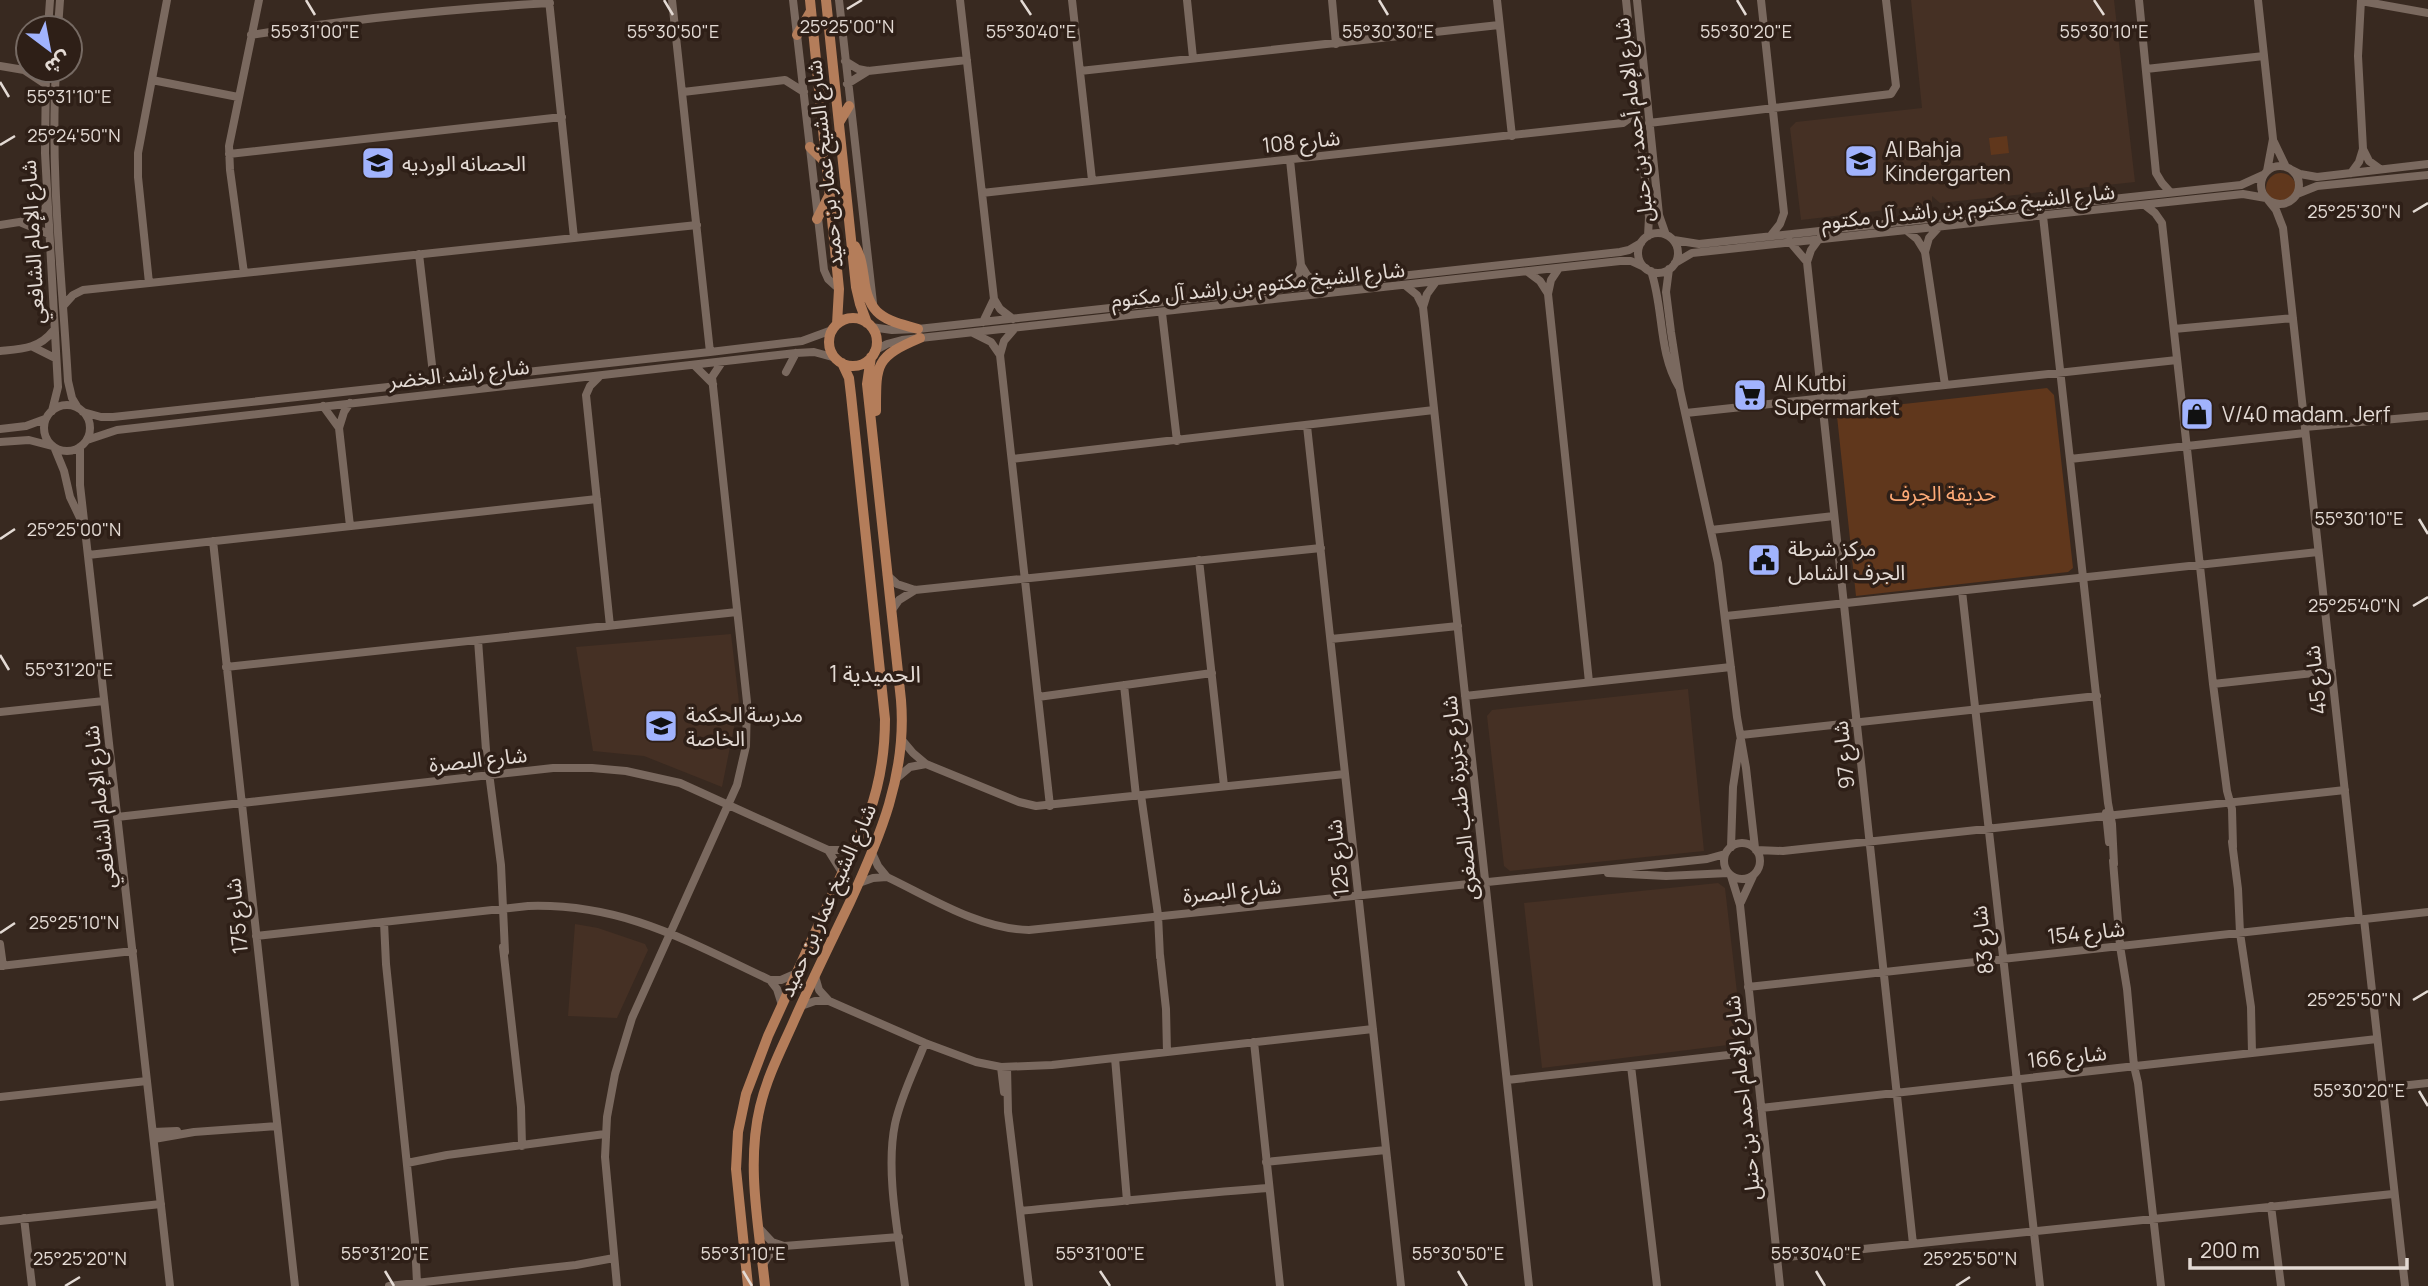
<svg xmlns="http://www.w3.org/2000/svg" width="2428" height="1286" font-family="Manrope,'Noto Sans Arabic',sans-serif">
<rect width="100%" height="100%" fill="#382920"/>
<path fill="#453024" d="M 1911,0 L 2114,0 L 2135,182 L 1940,203 L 1932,196 L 1932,202 L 1928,205 L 1801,220 L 1790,128 L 1796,122 L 1922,108 Z
M 731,634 L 739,702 L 722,787 L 644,756 L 593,751 L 576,647 Z
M 1688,689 L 1704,851 L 1510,871 L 1504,866 L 1487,716 L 1492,710 Z
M 1718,883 L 1725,888 L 1742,1036 L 1736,1044 L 1542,1068 L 1524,903 Z
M 575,924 L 598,928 L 645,944 L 648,950 L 617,1018 L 568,1016 Z"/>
<path fill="#60371c" d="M 2007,136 L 2009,153 L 1991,155 L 1989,138 Z
M2266 188a15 15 0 1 1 30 0a15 15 0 1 1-30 0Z
M 2047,388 L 2054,395 L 2073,568 L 2068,572 L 1856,596 L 1837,416 L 1841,411 Z"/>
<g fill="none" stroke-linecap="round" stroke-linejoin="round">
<path stroke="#7a695f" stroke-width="8" d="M 549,0 L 574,238
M 672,0 L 710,352
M 793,0 L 824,270 L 828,279 L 839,289
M 839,0 L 873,303
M 960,0 L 994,299 L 1000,309 L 1013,319
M 1072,0 L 1092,180
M 1187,0 L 1193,58
M 1332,0 L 1336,44
M 1497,0 L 1512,136
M 1626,0 L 1649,217 L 1648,236
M 1637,0 L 1659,215 L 1666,235
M 1761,0 L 1784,213 L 1780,224 L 1772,234
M 2139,0 L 2156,173 L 2162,183 L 2170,192
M 2258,0 L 2273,139 L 2267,171
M 2361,1 L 2428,13
M 48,28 L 50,0
M 58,28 L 60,0
M 251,35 C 350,19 450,9 550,3
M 845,61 L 858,69 L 868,71 L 967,60
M 0,66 L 24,70 L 45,84
M 2146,69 L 2264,56
M 46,70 L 45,153 L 58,387 L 52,411
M 56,70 C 50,174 62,277 68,381 L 72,398 L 78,408
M 1080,71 L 1499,25
M 152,80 L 238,97
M 847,84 L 868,71
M 683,92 L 785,80 L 804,92
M 1649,123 L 1891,94 L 1896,86 L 1886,0
M 2274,142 L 2286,167
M 2363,149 L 2369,161 L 2380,169
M 229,154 L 562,117
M2261 185a19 19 0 1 1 38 0a19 19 0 1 1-38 0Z
M 2292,170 L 2300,174 L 2317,177 L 2428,164
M 2351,173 L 2359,162 L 2363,149 L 2358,56 L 2361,0
M 982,193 L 1623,123 L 1638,112
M 2297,194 L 2317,186 L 2428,175
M 2268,200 L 2276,210 L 2283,228 L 2359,920
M 2146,206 L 2155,213 L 2162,223 L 2213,684 L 2227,791 L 2232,809 L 2233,847
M 2043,216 L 2108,803 L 2112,824 L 2114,864
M 22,223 L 49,234
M 0,225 L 32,220 L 47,206
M 1906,230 L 1917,239 L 1925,252 L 1945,385
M1638 253a20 20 0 1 1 40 0a20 20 0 1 1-40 0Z
M 1819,239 L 1811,250 L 1807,262 L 1913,1244
M 1674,240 L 1699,244 L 2241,185 L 2263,175
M 1790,242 L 1807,262
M 1925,252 L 1929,238 L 1938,228
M 419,254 L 434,382
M 1675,263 L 1692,253 L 2243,194 L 2266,198
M 1301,265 L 1307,275 L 1319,285
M 1559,268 L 1551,280 L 1548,294 L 1589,682
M 1669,269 L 1666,292 L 1671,332 L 1680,390 L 1718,563 L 1737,717 L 1746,768 L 1755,848
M 1651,271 C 1664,309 1658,352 1679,387
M 1528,272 L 1540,281 L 1547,292
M 244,273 L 230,170 L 229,146 L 259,0
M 149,283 L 138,177 L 138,153 L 167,0
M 1406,286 L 1417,295 L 1423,307 L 1529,1286
M 1289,288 L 1297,278 L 1301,265 L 1290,160
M 64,305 L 73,295 L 83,290 L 697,225
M 1423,307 L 1427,294 L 1435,283
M 1162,313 L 1177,441
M 983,322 L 994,299
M 871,327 L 892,330 L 918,329 L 1620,252 L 1629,250 L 1641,243
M 1015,328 L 1004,341 L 1000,355 L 1050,806
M 2174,329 L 2293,318
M 973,333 L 991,342 L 1000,355
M 33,347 L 55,358
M 0,351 C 21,349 39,349 53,331
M 874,351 L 887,344 L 902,340 L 1620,261 L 1631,261 L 1646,268
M 694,365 L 713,384
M 786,372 L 796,353
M 600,376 L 590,386 L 586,395 L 610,626
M44 428a23 23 0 1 1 46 0a23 23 0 1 1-46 0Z
M 323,406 L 339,428
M 83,412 L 101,417 L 113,417 L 710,352 L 802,341 L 832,330
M 1686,413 L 2177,360
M 1307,426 L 1401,1286
M 2305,427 L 2428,416
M 0,429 L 26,426 L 45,419
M 87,440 L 117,430 L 796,353 L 814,352 L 836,358
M 0,442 L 29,440 L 52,446
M 80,447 L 80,485 L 170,1286
M 55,449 L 64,471 L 70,497 L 81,520
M 1012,459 L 1434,410
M 2070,459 L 2305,433
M 350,526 L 339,428 L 344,412 L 350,403
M 1711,530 L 1834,516
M 213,541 L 295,1286
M 88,555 L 597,499
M 1199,560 L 1224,786
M 887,575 L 897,584 L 915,590 L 1321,548
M 1962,591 L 2040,1286
M 892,610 L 899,600 L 915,590
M 1726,616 L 2318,552
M 1331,639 L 1458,626
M 478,640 L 486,750 L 501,865 L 505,952
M 226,667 L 737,612
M 2213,684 L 2332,671
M 1124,685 L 1136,796
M 1465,696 L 1731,667
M 1038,697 L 1212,673
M 0,712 L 104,701
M 1741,735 L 2097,696
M 902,740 L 913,753 L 926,764 L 1019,802 L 1036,806 L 1345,774
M 897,778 L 910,767 L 926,764
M 1141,795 L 1158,915 L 1160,957
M 2106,813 L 2109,842
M 117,817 L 553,768 L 592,768 L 626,771 L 680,783 L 828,850 L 842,850 L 856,846
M 2232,842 L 2238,889 L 2240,933 L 2251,1007 L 2252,1053
M1724 861a18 18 0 1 1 36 0a18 18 0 1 1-36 0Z
M 1731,847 L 1733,787 L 1740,741
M 828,850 L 843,874
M 1756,850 L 1783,851 L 2345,790
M 872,853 L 878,866 L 887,877 C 931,898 979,929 1029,930 L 1707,859 L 1725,854
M 2113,861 L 2120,946 L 2127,989 L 2134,1066 L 2138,1083 L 2161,1286
M 1608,873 L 1666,876 L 1728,873
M 1731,876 L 1740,905 L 1780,1286
M 859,883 L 873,878 L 887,877
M 1741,902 L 1753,876
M 2364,919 L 2405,1286
M 384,922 L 386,964 L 415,1242 L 417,1283
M 256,936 L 528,906 C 623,903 687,941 770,980 L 781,980 L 797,973
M 0,944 L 3,966
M 503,947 L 521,1107 L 522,1146
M 1160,955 L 1166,1009 L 1167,1052
M 0,966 L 133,951
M 815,976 L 819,990 L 829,1001
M 770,980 L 777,989 L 782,1005
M 1748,987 L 2428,912
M 801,1006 L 815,1001 L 829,1001 L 925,1043 L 976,1062 L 1001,1067 L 1052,1065 L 1373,1029
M 1254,1042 L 1280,1286
M 1115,1058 L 1127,1201
M 1631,1066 L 1657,1286
M 1001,1067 L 1004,1092
M 1007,1067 L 1008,1112 L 1029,1286
M 1507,1080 L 1755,1052
M 2382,1088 L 2428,1083
M 0,1097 L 147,1081
M 1761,1108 L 2377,1039
M 153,1132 L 177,1131
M 154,1139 L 194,1132 L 277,1126
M 1266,1162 L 1386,1150
M 407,1163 L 447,1155 L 605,1134
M 2271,1206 L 2281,1286
M 1020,1211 C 1103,1203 1186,1194 1269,1188
M 24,1218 L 32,1286
M 0,1221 L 161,1204
M 759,1228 L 772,1242 L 784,1246
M 1777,1258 L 2393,1194
M 763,1265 L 769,1255 L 784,1246 L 899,1237
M 389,1286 L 576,1265 L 614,1258
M 617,1286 L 605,1157 L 607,1117 L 615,1074 L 632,1018 L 737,785 L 746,746 L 747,702 L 712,377 L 722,362
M 905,1286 C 899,1237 885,1172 895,1124 C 901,1096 915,1069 925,1043"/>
<path stroke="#b47d5a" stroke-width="10" d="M 810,0 L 839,289 L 837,324
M 826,0 L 856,287 L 860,304 L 867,323
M 797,35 L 811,11
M 840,121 L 849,106
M 810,147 L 828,165
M 817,219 L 830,194
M 855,246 C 861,256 862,266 864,278 C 868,316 885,320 918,329
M829 342a24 24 0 1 1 48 0a24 24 0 1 1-48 0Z
M 876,411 C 876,364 875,357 920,338
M 748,1286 L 736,1169 L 738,1132 L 746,1094 L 768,1036 L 869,814 C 880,783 885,752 885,719 L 851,395 L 849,378 L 842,363
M 765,1286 C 759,1227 746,1165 760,1107 C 767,1077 781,1050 793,1023 C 811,982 831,942 850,902 C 880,837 907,774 901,700 L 867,384 L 871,357"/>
</g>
<path fill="none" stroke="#e3dad4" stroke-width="2.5" d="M 306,0 L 315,15M 664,0 L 673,15M 1021,0 L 1031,15M 1379,0 L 1388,15M 1737,0 L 1746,15M 2094,0 L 2104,15M 847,9 L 862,0M 0,82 L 9,97M 0,145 L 15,136M 2413,212 L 2428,203M 2419,519 L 2428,534M 0,539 L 15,529M 2413,606 L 2428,597M 0,655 L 9,670M 0,933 L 15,923M 2413,1000 L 2428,991M 2419,1091 L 2428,1106M 385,1271 L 394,1286M 743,1271 L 752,1286M 1100,1271 L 1110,1286M 1458,1271 L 1467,1286M 1816,1271 L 1825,1286M 65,1286 L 80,1277M 1956,1286 L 1970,1277"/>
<defs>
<symbol id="school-square" viewBox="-11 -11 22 22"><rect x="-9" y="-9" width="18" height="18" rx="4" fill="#a1b3fd" stroke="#2e1f17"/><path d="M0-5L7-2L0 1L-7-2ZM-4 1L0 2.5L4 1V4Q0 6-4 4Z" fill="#111"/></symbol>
<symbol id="supermarket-square" viewBox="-11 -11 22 22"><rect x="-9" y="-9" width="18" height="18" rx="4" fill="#a1b3fd" stroke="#2e1f17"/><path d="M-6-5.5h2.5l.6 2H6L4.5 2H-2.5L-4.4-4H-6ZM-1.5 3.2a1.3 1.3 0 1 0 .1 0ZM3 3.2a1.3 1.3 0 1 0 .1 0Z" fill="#111"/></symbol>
<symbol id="shop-square" viewBox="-11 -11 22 22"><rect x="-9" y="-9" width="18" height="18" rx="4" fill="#a1b3fd" stroke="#2e1f17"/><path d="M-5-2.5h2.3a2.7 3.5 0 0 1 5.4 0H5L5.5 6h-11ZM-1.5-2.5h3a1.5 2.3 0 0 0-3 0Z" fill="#111"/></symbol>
<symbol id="civic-square" viewBox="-11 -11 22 22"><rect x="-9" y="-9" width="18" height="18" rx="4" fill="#a1b3fd" stroke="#2e1f17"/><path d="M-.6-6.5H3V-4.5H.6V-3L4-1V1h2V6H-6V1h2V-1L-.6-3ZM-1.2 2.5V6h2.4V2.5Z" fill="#111"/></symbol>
</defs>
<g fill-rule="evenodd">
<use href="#school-square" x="1842" y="142" width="38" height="38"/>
<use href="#school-square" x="359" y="144" width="38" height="38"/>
<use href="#supermarket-square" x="1731" y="376" width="38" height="38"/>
<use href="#shop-square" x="2178" y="395" width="38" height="38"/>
<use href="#civic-square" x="1745" y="541" width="38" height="38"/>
<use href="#school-square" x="642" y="707" width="38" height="38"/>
</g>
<g text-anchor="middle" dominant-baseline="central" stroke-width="7" stroke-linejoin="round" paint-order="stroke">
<g font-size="21" fill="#e3dad4" stroke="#2e1f17">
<text transform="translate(1633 120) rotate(-97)">شارع الإمام أحمد بن حنبل</text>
<text transform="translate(1301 141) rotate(-6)">شارع 108</text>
<text transform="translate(824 164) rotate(-96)">شارع الشيخ عمار بن حميد</text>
<text transform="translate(1968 206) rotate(-6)">شارع الشيخ مكتوم بن راشد آل مكتوم</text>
<text transform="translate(32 242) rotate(-93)">شارع الإمام الشافعي</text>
<text transform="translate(1258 284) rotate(-6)">شارع الشيخ مكتوم بن راشد آل مكتوم</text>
<text transform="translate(459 373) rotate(-6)">شارع راشد الخضر</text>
<text transform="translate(2315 680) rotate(-96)">شارع 45</text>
<text transform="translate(1843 755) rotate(-96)">شارع 97</text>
<text transform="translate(478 759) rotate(-6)">شارع البصرة</text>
<text transform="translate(1459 798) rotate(-96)">شارع جزيرة طنب الصغرى</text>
<text transform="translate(99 807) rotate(-96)">شارع الإمام الشافعي</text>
<text transform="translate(1337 858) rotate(-96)">شارع 125</text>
<text transform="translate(1232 890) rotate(-6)">شارع البصرة</text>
<text transform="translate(827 900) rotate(-66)">شارع الشيخ عمار بن حميد</text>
<text transform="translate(236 916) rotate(-96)">شارع 175</text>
<text transform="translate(2086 932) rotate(-6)">شارع 154</text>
<text transform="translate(1982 940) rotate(-96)">شارع 83</text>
<text transform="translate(2067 1056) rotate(-6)">شارع 166</text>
<text transform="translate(1742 1098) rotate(-96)">شارع الإمام احمد بن حنبل</text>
</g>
<g font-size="21" fill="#e3dad4" stroke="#2e1f17" text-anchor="start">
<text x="1885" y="149">Al Bahja<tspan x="1885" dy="24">Kindergarten</tspan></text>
<text x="402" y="163">الحصانه الورديه</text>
<text x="1774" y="383">Al Kutbi<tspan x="1774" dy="24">Supermarket</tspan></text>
<text x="2222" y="414">V/40 madam. Jerf</text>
<text x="1788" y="548">مركز شرطة<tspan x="1788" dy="24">الجرف الشامل</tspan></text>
<text x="686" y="714">مدرسة الحكمة<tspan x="686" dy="24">الخاصة</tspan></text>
</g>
<g font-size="21" fill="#fda976" stroke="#2e1f17">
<text x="1943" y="493">حديقة الجرف</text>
</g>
<g font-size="23" fill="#e3dad4" stroke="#2e1f17">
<text x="875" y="673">الحميدية 1</text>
</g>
</g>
<g font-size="18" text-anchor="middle" fill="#e3dad4" stroke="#2e1f17" stroke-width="7" stroke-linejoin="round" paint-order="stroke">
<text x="847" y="33">25°25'00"N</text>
<text x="1031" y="38">55°30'40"E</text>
<text x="315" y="38">55°31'00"E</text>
<text x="673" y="38">55°30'50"E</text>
<text x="1388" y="38">55°30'30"E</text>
<text x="1746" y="38">55°30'20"E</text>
<text x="2104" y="38">55°30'10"E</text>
<text x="69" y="103">55°31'10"E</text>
<text x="74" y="142">25°24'50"N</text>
<text x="2354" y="218">25°25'30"N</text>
<text x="2359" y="525">55°30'10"E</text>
<text x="74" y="536">25°25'00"N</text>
<text x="2354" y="612">25°25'40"N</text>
<text x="69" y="676">55°31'20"E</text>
<text x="74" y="929">25°25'10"N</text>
<text x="2354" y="1006">25°25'50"N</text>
<text x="2359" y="1097">55°30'20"E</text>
<text x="385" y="1260">55°31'20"E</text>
<text x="743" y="1260">55°31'10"E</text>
<text x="1100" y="1260">55°31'00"E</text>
<text x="1458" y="1260">55°30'50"E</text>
<text x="1816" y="1260">55°30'40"E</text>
<text x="80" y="1265">25°25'20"N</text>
<text x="1970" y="1265">25°25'50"N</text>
</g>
<g transform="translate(49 49) rotate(148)"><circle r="33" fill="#2e1f17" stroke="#766a63" stroke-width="2"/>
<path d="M0-5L12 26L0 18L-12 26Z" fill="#a1b3fd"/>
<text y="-10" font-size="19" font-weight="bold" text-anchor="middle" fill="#e3dad4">ش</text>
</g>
<path d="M2190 1258v10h217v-10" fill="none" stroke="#e3dad4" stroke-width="3.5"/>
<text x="2200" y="1258" font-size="21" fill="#e3dad4" stroke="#2e1f17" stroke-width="5" paint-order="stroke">200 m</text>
</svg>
